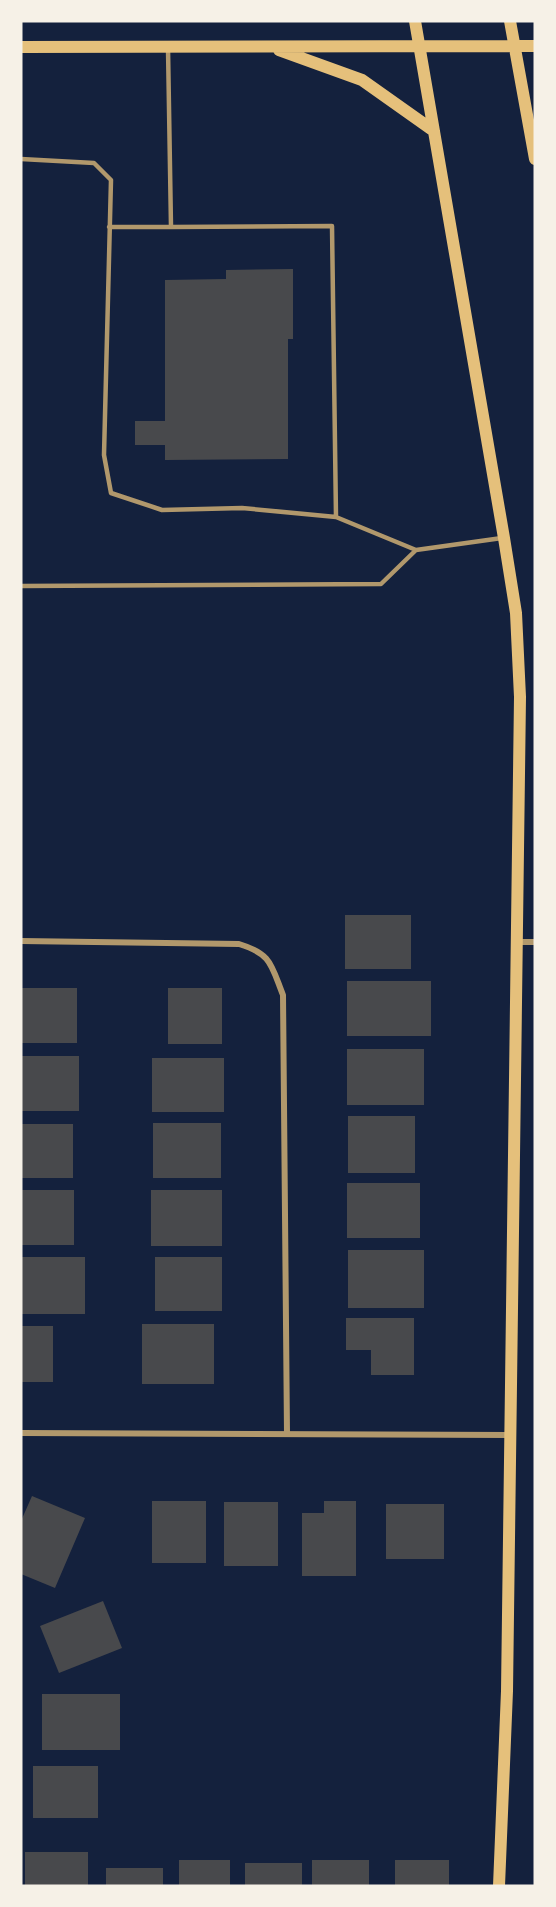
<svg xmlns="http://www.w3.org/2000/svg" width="556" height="1907" font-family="Commissioner,sans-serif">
<rect width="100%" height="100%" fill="#14213d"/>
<path fill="#48494c" d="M 293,269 L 293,339 L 288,339 L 288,459 L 165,460 L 165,445 L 135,445 L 135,421 L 165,421 L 165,280 L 226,279 L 226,270 Z
M 345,915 L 411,915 L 411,969 L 345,969 Z
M 347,981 L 431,981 L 431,1036 L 347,1036 Z
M 21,988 L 77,988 L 77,1043 L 21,1043 Z
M 168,988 L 222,988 L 222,1044 L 168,1044 Z
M 347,1049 L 424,1049 L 424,1105 L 347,1105 Z
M 21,1056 L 79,1056 L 79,1111 L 21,1111 Z
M 152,1058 L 224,1058 L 224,1112 L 152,1112 Z
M 348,1116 L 415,1116 L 415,1173 L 348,1173 Z
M 153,1123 L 221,1123 L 221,1178 L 153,1178 Z
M 21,1124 L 73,1124 L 73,1178 L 21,1178 Z
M 347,1183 L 420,1183 L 420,1238 L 347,1238 Z
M 21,1190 L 74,1190 L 74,1245 L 21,1245 Z
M 151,1190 L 222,1190 L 222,1246 L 151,1246 Z
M 348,1250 L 424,1250 L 424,1308 L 348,1308 Z
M 21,1257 L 85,1257 L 85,1314 L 21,1314 Z
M 155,1257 L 222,1257 L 222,1311 L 155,1311 Z
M 346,1318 L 414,1318 L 414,1375 L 371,1375 L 371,1350 L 346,1350 Z
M 142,1324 L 214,1324 L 214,1384 L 142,1384 Z
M 21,1326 L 53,1326 L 53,1382 L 21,1382 Z
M 32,1496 L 85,1518 L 55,1588 L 21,1574 L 21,1521 Z
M 152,1501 L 206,1501 L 206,1563 L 152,1563 Z
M 324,1501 L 356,1501 L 356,1576 L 302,1576 L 302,1513 L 324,1513 Z
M 224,1502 L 278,1502 L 278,1566 L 224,1566 Z
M 386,1504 L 444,1504 L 444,1559 L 386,1559 Z
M 103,1601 L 122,1648 L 59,1673 L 40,1626 Z
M 42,1694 L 120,1694 L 120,1750 L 42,1750 Z
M 33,1766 L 98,1766 L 98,1818 L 33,1818 Z
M 25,1852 L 88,1852 L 88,1886 L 25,1886 Z
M 179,1860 L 230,1860 L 230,1886 L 179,1886 Z
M 312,1860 L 369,1860 L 369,1886 L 312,1886 Z
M 395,1860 L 449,1860 L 449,1886 L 395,1886 Z
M 245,1863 L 302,1863 L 302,1886 L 245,1886 Z
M 106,1868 L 163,1868 L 163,1886 L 106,1886 Z"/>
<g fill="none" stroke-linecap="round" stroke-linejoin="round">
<path stroke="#b1986c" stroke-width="4.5" d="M 168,48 L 171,227 L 332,226 L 336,517
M 21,159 L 94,163 L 111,180 L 104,455 L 111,493 L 162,510 L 242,508 L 336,517 L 416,550
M 109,227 L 171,227
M 21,586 L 381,584 L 416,550 L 502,538"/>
<path stroke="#b1986c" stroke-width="6" d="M 21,941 L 239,944 C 272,954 271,965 283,995 L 287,1433
M 517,942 L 535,942
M 21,1433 L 509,1435"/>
<path stroke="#e5c07b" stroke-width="12" d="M 415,21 L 504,538 L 516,613 L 520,697 L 507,1691 L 499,1886
M 510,21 L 535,159
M 21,47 L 535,46
M 279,50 L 362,80 L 434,131"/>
</g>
<rect width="556" height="1907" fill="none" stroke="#f6f1e7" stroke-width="45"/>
</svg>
